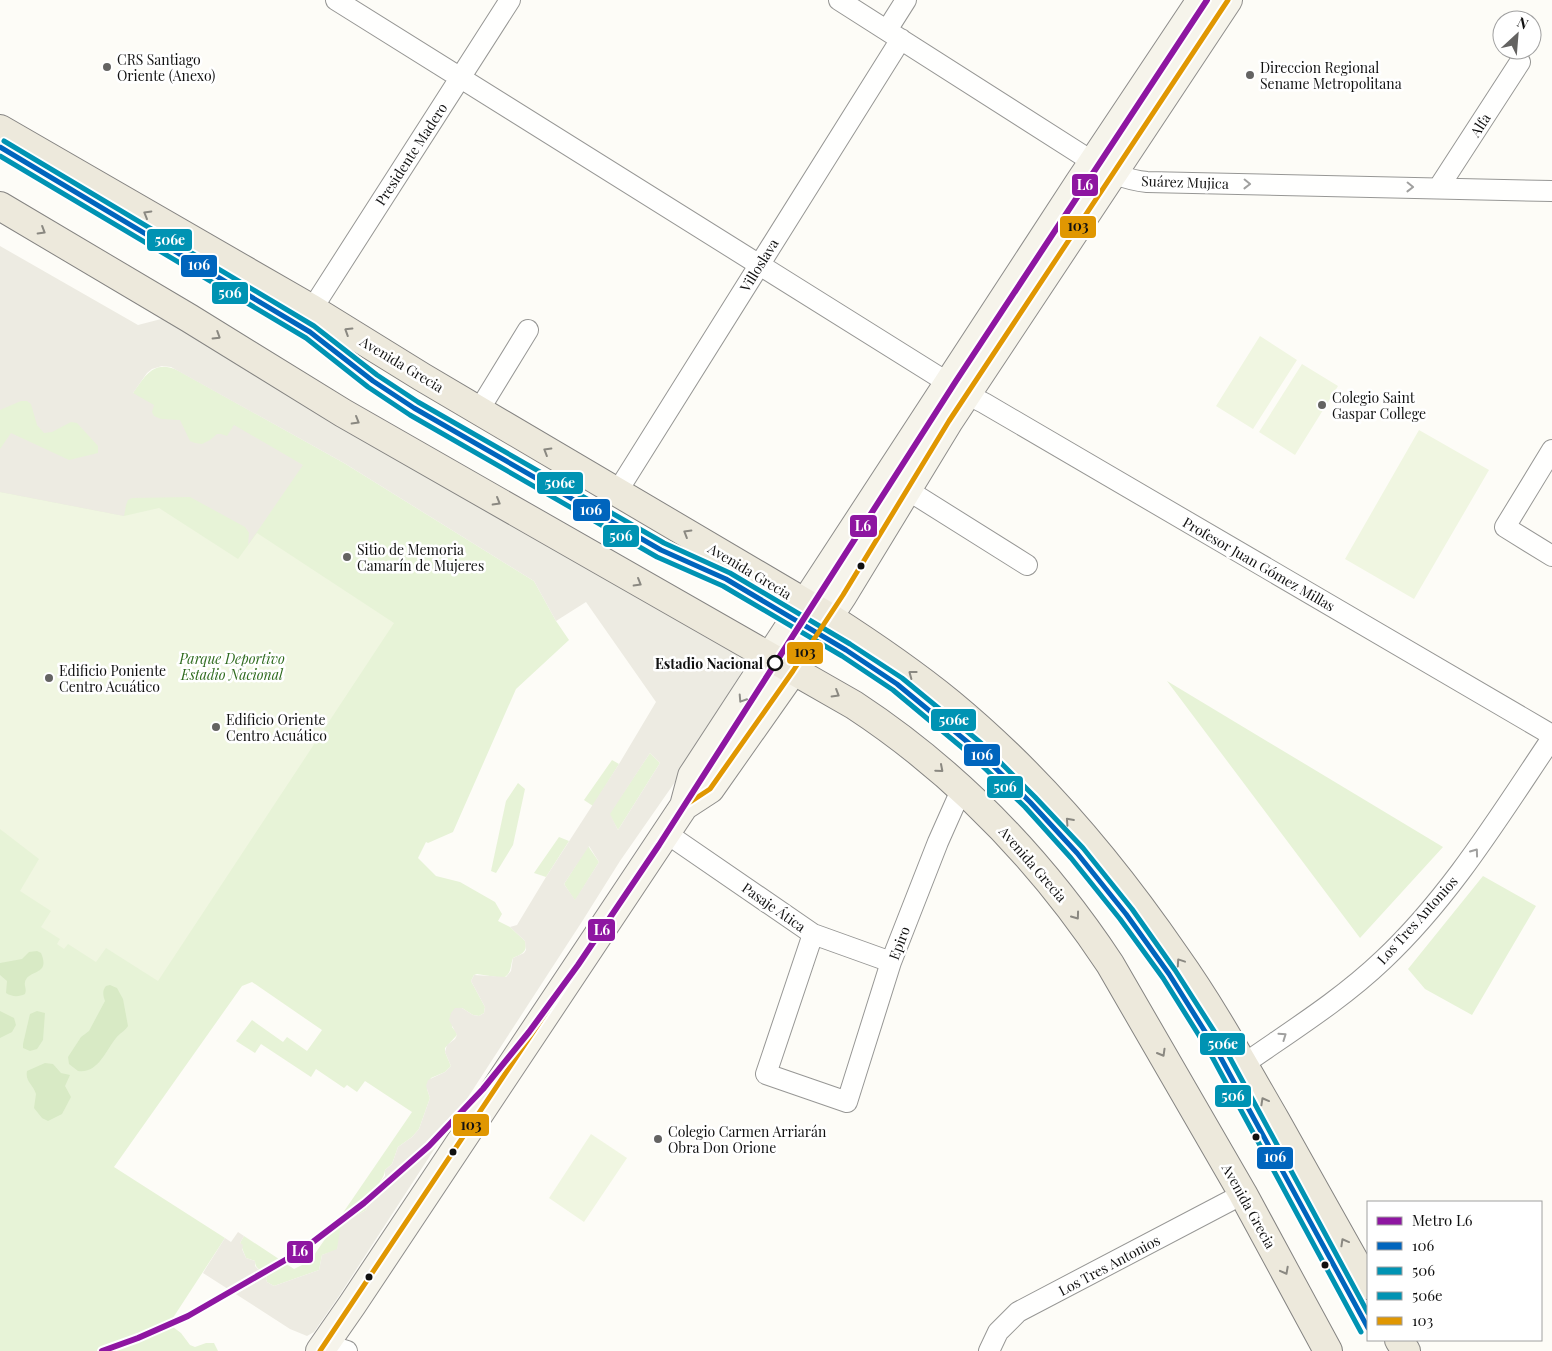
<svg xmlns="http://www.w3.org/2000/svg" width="1552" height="1351" font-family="'Playfair Display',serif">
<rect width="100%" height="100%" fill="#fdfcf7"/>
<path fill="#e7f3d7" d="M 0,333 L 133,393 C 146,375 154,359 179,371 L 344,463 L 529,578 L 534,581 L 556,621 L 569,640 L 516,689 L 453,832 L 428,843 L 426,842 L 418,858 L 436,876 L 460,882 L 495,902 L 502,914 L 498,921 L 510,927 L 525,941 C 528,952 522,954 513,958 C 510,966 512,974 503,978 L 477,974 L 474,975 L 471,981 L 485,1007 L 484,1013 L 479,1016 L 473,1015 L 462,1008 L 452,1027 L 456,1032 L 457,1035 L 445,1048 L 445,1052 L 451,1066 L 445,1072 L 431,1078 L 427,1089 L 430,1098 L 419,1129 L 412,1137 L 398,1147 L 392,1164 L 385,1170 C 384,1181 375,1184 373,1198 L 368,1203 L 366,1210 L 344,1223 L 337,1250 L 322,1255 L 319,1270 L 274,1286 L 267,1282 L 266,1279 L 268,1274 C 262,1270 255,1270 255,1261 L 246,1258 L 240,1243 L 244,1236 L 294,1269 L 310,1261 L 412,1112 L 365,1081 L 357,1092 L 347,1085 L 344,1088 L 316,1069 L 311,1077 L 261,1044 L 255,1053 L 236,1041 L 252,1020 L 283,1042 L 287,1037 L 307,1051 L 322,1030 L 252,982 L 242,986 L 114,1167 L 225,1238 L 169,1324 L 181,1333 L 190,1345 L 195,1347 L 206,1343 L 214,1343 L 218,1351 L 0,1351 Z
M 1167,681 L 1443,847 L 1360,938 Z
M 650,753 L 660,763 L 618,830 L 609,814 Z
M 612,760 L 619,764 L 593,806 L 584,800 Z
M 518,783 L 525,789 L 513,845 L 496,873 L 491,871 L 506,801 Z
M 559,837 L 569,841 L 546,877 L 534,873 Z
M 588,846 L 599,862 L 575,901 L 564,884 Z
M 1483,876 L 1536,906 L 1472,1015 L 1425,989 L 1408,969 Z"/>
<path fill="#d8eac5" d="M 37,951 L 41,953 C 51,976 28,969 25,982 C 24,986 27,989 25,994 C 19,997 12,997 6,993 L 7,981 L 0,975 L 0,963 L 22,959 L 29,952 Z
M 110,985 L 117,988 L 123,999 L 128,1026 C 125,1031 120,1033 116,1038 C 106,1050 98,1074 78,1071 L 69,1064 L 68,1057 L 81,1037 L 89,1031 L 105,1001 C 103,995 102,991 106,986 Z
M 0,1011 L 14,1018 L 16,1025 L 12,1032 L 0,1038 Z
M 37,1011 L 45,1013 L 43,1040 L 37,1049 L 30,1051 L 23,1048 L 23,1044 L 29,1018 L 30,1014 Z
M 45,1063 L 53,1064 L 61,1073 L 70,1075 L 65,1086 L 71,1097 L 62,1114 L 48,1121 L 42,1118 L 34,1108 L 36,1094 C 33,1084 25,1082 27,1071 Z"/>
<path fill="#f0f6e1" d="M 1260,336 L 1297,360 L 1253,429 L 1216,406 Z
M 1302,364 L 1338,386 L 1295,455 L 1259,432 Z
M 1419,430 L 1489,470 L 1414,599 L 1345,559 Z
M 0,492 L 124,516 L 159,508 L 238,559 L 257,533 L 394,623 L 158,981 L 106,948 L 96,962 L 68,944 L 64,949 L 57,944 L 60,939 L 41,927 L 51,911 L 20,891 L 39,859 L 0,829 Z
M 591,1134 L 627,1158 L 584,1222 L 549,1198 Z"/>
<path fill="#edebe2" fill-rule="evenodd" d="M 0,246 L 138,325 L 165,318 L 733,649 L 743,665 L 740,675 L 675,782 L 620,861 L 583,920 L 339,1296 L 314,1332 L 307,1336 L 290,1329 L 203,1273 L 206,1268 L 225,1238 L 231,1242 L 238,1232 L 244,1236 L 240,1243 L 243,1245 L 242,1249 L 246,1258 L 255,1261 L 255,1266 L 258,1269 L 267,1269 L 268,1272 L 266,1279 L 267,1282 L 274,1286 L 319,1270 L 322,1255 L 337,1249 L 340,1230 L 344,1223 L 366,1210 L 368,1203 L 373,1198 L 375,1189 L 385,1176 L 385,1170 L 392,1164 L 398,1147 L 412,1137 L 419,1129 L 430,1098 L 426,1086 L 428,1080 L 445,1072 L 451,1066 L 445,1052 L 447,1045 L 455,1039 L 457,1035 L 449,1020 L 451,1013 L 455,1008 L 462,1008 L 473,1015 L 479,1016 L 484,1013 L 485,1007 L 471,981 L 474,975 L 506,977 L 511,971 L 513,958 L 524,953 L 526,950 L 525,941 L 510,927 L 517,925 L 546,877 L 619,764 L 656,702 L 586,602 L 556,621 L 534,581 L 529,578 L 344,463 L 171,367 L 162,366 L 152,369 L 147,373 L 133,393 L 154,405 L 152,412 L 154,416 L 161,419 L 180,420 L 190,441 L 195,443 L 202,444 L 210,440 L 217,434 L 221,434 L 227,436 L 234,425 L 303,465 L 248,545 L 249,533 L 245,527 L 190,497 L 132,498 L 128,500 L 126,505 L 124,516 L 0,492 L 0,449 L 11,433 L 69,460 L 98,453 L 98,446 L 77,423 L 71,422 L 52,432 L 44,433 L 37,425 L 31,404 L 27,401 L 21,401 L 0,410 ZM 650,753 L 660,763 L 618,830 L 610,814 ZM 589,846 L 599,862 L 575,900 L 564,884 Z"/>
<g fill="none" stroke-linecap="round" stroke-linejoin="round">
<defs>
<path id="street" d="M 336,0 L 966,394 L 984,403 L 1552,735
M 839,0 L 1093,162 C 1111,173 1126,180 1147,182 L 1552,191
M 887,30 L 906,0
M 1439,187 L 1520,62
M 312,309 L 510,0
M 479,410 L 528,330
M 1552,450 L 1505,527 L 1552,556
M 906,489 L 1027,565
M 617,492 L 901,39
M 666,833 L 813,934 L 891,962
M 813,934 L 766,1074 L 847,1102 L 891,962 L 938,842 L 962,788
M 1244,1064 C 1291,1031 1341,1000 1383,960 C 1451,896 1500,815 1552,738
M 325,1344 L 347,1351
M 989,1351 L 998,1332 L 1018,1312 L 1243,1194"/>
<path id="secondary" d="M 684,806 L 710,789 L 793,671 L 843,595 L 949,421 L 1228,0
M 320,1351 L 352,1305 L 684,806 L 692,776 L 1079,183 L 1201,0"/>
<path id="primary" d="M 0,129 L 312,309 L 422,377 L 829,617 C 871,644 912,672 950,703 C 1036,774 1113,865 1176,957 C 1213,1009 1244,1066 1276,1121 C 1307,1176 1337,1230 1368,1285
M 0,206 L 189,318 L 343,413 L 854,705 C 959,774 1041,860 1110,964 L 1243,1194 L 1328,1351
M 1399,1340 L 1406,1351"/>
</defs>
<use href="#street" stroke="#979795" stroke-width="22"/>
<use href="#secondary" stroke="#8e8d8b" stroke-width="30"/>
<use href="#primary" stroke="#858482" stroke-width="30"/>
<use href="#street" stroke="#fffffe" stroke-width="20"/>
<use href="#secondary" stroke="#f6f4eb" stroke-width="28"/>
<use href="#primary" stroke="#ede9dc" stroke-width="28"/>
<defs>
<path id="bus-1" d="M 0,147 L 310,332 L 373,381 L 414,408 L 661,550 L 726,579 L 846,650 L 897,684 L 976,749 L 1030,802 L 1077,853 L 1126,914 L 1169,974 L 1216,1049 L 1368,1328"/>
<path id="bus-2" d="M 0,156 L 306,338 L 368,387 L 410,415 L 657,557 L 723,586 L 842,656 L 893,690 L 971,755 L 1025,807 L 1071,858 L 1120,919 L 1163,978 L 1210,1053 L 1361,1332"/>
<path id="bus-3" d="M 4,141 L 314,326 L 377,375 L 418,402 L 664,543 L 730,573 L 850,644 L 902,678 L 981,743 L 1035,797 L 1083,848 L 1132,909 L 1175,970 L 1223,1045 L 1368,1313"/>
<path id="bus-4" d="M 320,1351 L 684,806 L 710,789 L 793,671 L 843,595 L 949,421 L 1228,0"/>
</defs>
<use href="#bus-1" stroke="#fff" stroke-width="9"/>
<use href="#bus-2" stroke="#fff" stroke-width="9"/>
<use href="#bus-3" stroke="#fff" stroke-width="9"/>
<use href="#bus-4" stroke="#fff" stroke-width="9"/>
<use href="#bus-1" stroke="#0065bd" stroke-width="5"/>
<use href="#bus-2" stroke="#0093b3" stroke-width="5"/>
<use href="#bus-3" stroke="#0093b3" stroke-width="5"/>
<use href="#bus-4" stroke="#e09702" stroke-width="5"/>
<defs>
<path id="metro-1" d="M 102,1351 L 138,1338 L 188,1316 L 301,1251 L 364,1203 L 429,1146 L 483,1089 L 529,1032 L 578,965 L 659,845 L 956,381 L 1207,0"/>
</defs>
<use href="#metro-1" stroke="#fff" stroke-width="10"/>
<use href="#metro-1" stroke="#8e16a1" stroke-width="6"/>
</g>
<defs><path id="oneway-chevron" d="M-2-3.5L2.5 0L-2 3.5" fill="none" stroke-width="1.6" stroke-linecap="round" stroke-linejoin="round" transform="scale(1.25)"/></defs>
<g stroke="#a0a09f">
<use href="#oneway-chevron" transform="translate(1247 184) rotate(1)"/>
<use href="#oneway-chevron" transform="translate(1410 187) rotate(1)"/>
<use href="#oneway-chevron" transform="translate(1475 852) rotate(-54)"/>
<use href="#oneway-chevron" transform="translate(1283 1036) rotate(-35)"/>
</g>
<g stroke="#8a8881">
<use href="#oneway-chevron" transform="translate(147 214) rotate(-150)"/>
<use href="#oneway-chevron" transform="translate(42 231) rotate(31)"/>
<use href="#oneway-chevron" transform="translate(348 331) rotate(-148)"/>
<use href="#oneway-chevron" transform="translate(217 336) rotate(32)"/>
<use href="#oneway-chevron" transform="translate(356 421) rotate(30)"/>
<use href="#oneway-chevron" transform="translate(547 451) rotate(-149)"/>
<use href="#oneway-chevron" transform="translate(497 502) rotate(30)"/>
<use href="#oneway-chevron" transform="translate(687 533) rotate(-149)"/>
<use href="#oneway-chevron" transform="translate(638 583) rotate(30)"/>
<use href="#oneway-chevron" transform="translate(912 674) rotate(-143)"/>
<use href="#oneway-chevron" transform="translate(836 694) rotate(31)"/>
<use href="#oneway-chevron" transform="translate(940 769) rotate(41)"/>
<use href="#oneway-chevron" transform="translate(1069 821) rotate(-132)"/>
<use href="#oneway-chevron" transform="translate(1076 916) rotate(54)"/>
<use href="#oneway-chevron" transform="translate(1180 962) rotate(-124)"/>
<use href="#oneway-chevron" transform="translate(1162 1053) rotate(60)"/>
<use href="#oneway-chevron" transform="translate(1264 1101) rotate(-119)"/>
<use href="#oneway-chevron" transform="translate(1344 1242) rotate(-119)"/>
<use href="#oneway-chevron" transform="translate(1285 1271) rotate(62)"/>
</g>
<use stroke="#8f8e89" href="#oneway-chevron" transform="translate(742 699) rotate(123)"/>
<g fill="#646362" stroke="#fff" stroke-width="2">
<circle cx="107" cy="67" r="5"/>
<circle cx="1250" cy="75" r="5"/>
<circle cx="1322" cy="405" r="5"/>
<circle cx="347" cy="557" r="5"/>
<circle cx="49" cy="678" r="5"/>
<circle cx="216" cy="727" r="5"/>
<circle cx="658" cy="1139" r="5"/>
</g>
<g fill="#111" stroke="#fff" stroke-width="2">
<circle cx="861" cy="566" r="4.5"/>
<circle cx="1256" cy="1137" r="4.5"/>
<circle cx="453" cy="1152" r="4.5"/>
<circle cx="1325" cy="1265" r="4.5"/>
<circle cx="369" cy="1277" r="4.5"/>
</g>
<circle fill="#fff" stroke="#111" stroke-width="2.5" cx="775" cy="663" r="7"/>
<g text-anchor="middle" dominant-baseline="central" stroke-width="5" stroke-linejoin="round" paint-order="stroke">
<g font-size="14" fill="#111" stroke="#fff" text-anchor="start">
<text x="117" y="59">CRS Santiago<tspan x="117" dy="16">Oriente (Anexo)</tspan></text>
<text x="1260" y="67">Direccion Regional<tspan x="1260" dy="16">Sename Metropolitana</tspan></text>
<text x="1332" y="397">Colegio Saint<tspan x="1332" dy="16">Gaspar College</tspan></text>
<text x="357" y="549">Sitio de Memoria<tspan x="357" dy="16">Camarín de Mujeres</tspan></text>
<text x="59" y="670">Edificio Poniente<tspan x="59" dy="16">Centro Acuático</tspan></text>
<text x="226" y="719">Edificio Oriente<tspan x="226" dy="16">Centro Acuático</tspan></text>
<text x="668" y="1131">Colegio Carmen Arriarán<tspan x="668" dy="16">Obra Don Orione</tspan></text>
</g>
<g font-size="14" fill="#111" stroke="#fff">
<text transform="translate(1480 125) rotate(-57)">Alfa</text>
<text transform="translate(411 154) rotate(-57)">Presidente Madero</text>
<text transform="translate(1185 182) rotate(2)">Suárez Mujica</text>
<text transform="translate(759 265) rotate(-58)">Villoslava</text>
<text transform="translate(402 364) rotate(31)">Avenida Grecia</text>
<text transform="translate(1259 564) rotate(30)">Profesor Juan Gómez Millas</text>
<text transform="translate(750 571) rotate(31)">Avenida Grecia</text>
<text transform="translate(1033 864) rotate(49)">Avenida Grecia</text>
<text transform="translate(774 907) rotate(35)">Pasaje Ática</text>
<text transform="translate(1417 920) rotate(-48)">Los Tres Antonios</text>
<text transform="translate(899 943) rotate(-69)">Epiro</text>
<text transform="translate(1249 1206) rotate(61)">Avenida Grecia</text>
<text transform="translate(1109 1265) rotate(-28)">Los Tres Antonios</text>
</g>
<g font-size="14" font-style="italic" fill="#2f6b1f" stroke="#fff">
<text x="232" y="658">Parque Deportivo<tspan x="232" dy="16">Estadio Nacional</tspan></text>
</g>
<g font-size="14" font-weight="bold" fill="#111" stroke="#fff" text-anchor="end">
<text x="763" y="663">Estadio Nacional</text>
</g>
</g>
<g stroke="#fff" stroke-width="2">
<rect x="1071" y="173" width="28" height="24" rx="5" fill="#8e16a1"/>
<rect x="1059" y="215" width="38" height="24" rx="5" fill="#e09702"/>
<rect x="146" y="228" width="47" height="24" rx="5" fill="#0093b3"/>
<rect x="180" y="254" width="38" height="24" rx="5" fill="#0065bd"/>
<rect x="211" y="281" width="38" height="24" rx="5" fill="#0093b3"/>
<rect x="536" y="471" width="48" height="24" rx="5" fill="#0093b3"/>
<rect x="572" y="498" width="39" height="24" rx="5" fill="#0065bd"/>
<rect x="849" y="514" width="29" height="24" rx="5" fill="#8e16a1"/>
<rect x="602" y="524" width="38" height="24" rx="5" fill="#0093b3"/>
<rect x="786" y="641" width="38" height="24" rx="5" fill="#e09702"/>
<rect x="930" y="708" width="47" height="24" rx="5" fill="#0093b3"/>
<rect x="963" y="743" width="38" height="24" rx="5" fill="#0065bd"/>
<rect x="986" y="775" width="38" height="24" rx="5" fill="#0093b3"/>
<rect x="587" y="918" width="29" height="24" rx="5" fill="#8e16a1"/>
<rect x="1199" y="1032" width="47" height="24" rx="5" fill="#0093b3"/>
<rect x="1214" y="1084" width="38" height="24" rx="5" fill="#0093b3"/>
<rect x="452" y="1113" width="38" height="24" rx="5" fill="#e09702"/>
<rect x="1256" y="1146" width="38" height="24" rx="5" fill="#0065bd"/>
<rect x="286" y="1240" width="28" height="24" rx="5" fill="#8e16a1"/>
</g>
<g font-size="14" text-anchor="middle" font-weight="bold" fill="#fff">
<text x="1085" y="190">L6</text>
<text x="170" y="245">506e</text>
<text x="199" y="270">106</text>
<text x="230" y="298">506</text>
<text x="560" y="488">506e</text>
<text x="591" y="515">106</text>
<text x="863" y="531">L6</text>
<text x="621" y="541">506</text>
<text x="954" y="725">506e</text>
<text x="982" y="760">106</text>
<text x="1005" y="792">506</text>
<text x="602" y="935">L6</text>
<text x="1223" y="1049">506e</text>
<text x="1233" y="1101">506</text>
<text x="1275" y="1162">106</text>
<text x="300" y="1256">L6</text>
</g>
<g font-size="14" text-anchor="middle" font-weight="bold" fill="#111">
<text x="1078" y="231">103</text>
<text x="805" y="657">103</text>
<text x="471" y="1130">103</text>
</g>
<rect x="1367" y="1201" width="175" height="140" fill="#ffffff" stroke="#a0a0a0"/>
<rect x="1377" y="1217" width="25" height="8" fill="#8e16a1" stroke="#a0a0a0"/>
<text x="1412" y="1226" font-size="15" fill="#111111">Metro L6</text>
<rect x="1377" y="1242" width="25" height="8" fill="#0065bd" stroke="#a0a0a0"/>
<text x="1412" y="1251" font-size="15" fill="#111111">106</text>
<rect x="1377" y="1267" width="25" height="8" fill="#0093b3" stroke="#a0a0a0"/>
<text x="1412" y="1276" font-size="15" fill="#111111">506</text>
<rect x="1377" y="1292" width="25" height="8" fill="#0093b3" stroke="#a0a0a0"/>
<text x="1412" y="1301" font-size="15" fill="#111111">506e</text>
<rect x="1377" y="1317" width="25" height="8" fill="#e09702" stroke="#a0a0a0"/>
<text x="1412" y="1326" font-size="15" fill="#111111">103</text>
<g transform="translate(1517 35) rotate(26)"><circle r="24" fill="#ffffff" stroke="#a0a0a0"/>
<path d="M0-4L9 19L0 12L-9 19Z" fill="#646362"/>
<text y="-8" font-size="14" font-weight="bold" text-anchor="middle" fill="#111111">N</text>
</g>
</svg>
